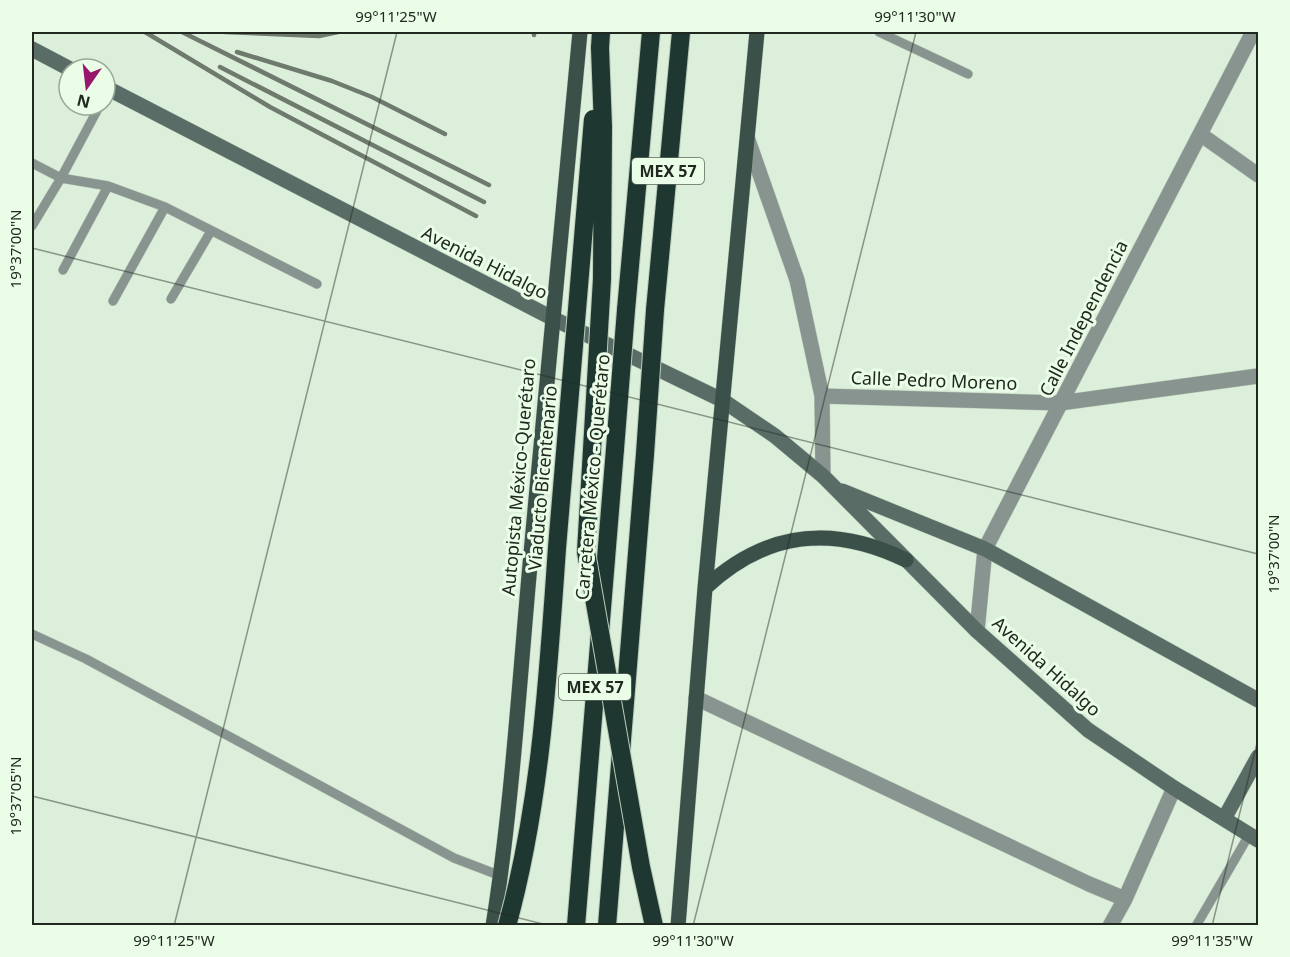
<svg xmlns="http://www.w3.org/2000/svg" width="1290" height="957" font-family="'Noto Sans',sans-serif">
<rect width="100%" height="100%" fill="#dcefda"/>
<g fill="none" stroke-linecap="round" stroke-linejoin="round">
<defs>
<path id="lane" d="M 879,32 L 968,74
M 32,163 L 61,178 L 108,186 L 165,207 L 317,284
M 32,226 L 61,178 L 100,105
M 63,270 L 108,186
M 171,299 L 211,231
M 113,301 L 165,207
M 32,634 L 86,659 L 454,858 L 501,876
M 1196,926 L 1249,835"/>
<path id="street" d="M 1200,134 L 1258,175
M 748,140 L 797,280 L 822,396 L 823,476
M 822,396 L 1060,403 L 1258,376
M 977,631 L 985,549 L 1253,32
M 696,698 L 1089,884 L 1125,899
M 1110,926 L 1125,899 L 1174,788"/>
<path id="secondary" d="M 32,49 L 70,69
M 105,87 L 552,318 L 722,400 L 775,436 L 823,476 L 977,631 L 1088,730 L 1174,788 L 1258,840
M 842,491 L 985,549 L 1258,700
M 1224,819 L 1258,757"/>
<path id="primary" d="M 705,588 C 766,531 832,524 906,560
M 493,926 C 512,806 519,685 530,565 C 546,387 563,209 580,32
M 678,926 L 705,588 L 757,32"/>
<path id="highway" d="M 600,48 L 601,32
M 626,310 L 651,32
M 655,310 L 681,32
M 576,926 L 615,449
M 607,926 L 645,454"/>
</defs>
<use href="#lane" stroke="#bacbb9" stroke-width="10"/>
<use href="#street" stroke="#bacbb9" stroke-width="16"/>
<use href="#secondary" stroke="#bacbb9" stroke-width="16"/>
<use href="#primary" stroke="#bacbb9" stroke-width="16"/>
<use href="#highway" stroke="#bacbb9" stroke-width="20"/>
<use href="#lane" stroke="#889490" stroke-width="9"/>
<use href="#street" stroke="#889490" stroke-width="15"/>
<use href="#secondary" stroke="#5a6c66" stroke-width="15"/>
<use href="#primary" stroke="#3a5049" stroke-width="15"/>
<use href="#highway" stroke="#1e3831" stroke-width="18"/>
<path stroke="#6e7a6d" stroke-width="4.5" d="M 145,32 L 270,107 L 476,216
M 182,32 L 489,185
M 225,32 L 319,36 L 338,32
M 534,35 L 534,32
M 237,52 L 332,81 L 372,97 L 445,134
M 220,67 L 484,202"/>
<defs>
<path id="highway-bridge" d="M 600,48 L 603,127 L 602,279 L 586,552 L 641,867 L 654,926
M 615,449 L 626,310
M 645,454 L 655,310
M 507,926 C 541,803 548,675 557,548 C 568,405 580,262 593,119"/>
</defs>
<use href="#highway-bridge" stroke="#bacbb9" stroke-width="20" stroke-linecap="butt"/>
<use href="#highway-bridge" stroke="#1e3831" stroke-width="18"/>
</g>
<path fill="none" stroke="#212820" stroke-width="1.5" stroke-opacity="0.45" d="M 32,248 L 1258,554M 32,796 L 551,926M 174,926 L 397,32M 693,926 L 916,32M 1212,926 L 1258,739"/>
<g text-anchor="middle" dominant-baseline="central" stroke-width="6" stroke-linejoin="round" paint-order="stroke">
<g fill="#e9fde7" stroke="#5d685c" stroke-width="1.5">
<rect x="632" y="158" width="72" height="26" rx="4.5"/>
<rect x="559" y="674" width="72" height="26" rx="4.5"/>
</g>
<g font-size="16" font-weight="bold" fill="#212820">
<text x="668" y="171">MEX 57</text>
<text x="595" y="687">MEX 57</text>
</g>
<g font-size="18" fill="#212820" stroke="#e9fde7">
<text transform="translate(485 262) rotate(27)">Avenida Hidalgo</text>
<text transform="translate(1083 318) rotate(-63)">Calle Independencia</text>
<text transform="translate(934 380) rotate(2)">Calle Pedro Moreno</text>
<text transform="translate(518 477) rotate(-85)">Autopista México-Querétaro</text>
<text transform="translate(592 477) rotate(-85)">Carretera México - Querétaro</text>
<text transform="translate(542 478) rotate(-85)">Viaducto Bicentenario</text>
<text transform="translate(1047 666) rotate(42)">Avenida Hidalgo</text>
</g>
</g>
<rect width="1290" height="957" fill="none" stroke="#e9fde7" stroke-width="66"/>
<g transform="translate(87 87) rotate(194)"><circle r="28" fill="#e9fde7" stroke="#99a897" stroke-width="1.5"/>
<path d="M0-4.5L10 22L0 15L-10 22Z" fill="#98166c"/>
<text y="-9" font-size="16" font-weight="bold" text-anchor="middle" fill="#212820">N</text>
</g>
<rect x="33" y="33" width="1224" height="891" fill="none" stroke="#212820" stroke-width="2"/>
<g font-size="15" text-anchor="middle" fill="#212820">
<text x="396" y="22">99°11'25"W</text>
<text x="915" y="22">99°11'30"W</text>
<text transform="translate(16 249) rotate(-90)" y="5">19°37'00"N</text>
<text transform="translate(1274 554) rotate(-90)" y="5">19°37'00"N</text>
<text transform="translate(16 796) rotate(-90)" y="5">19°37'05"N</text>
<text x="174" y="946">99°11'25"W</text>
<text x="693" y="946">99°11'30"W</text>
<text x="1212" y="946">99°11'35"W</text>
</g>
</svg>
